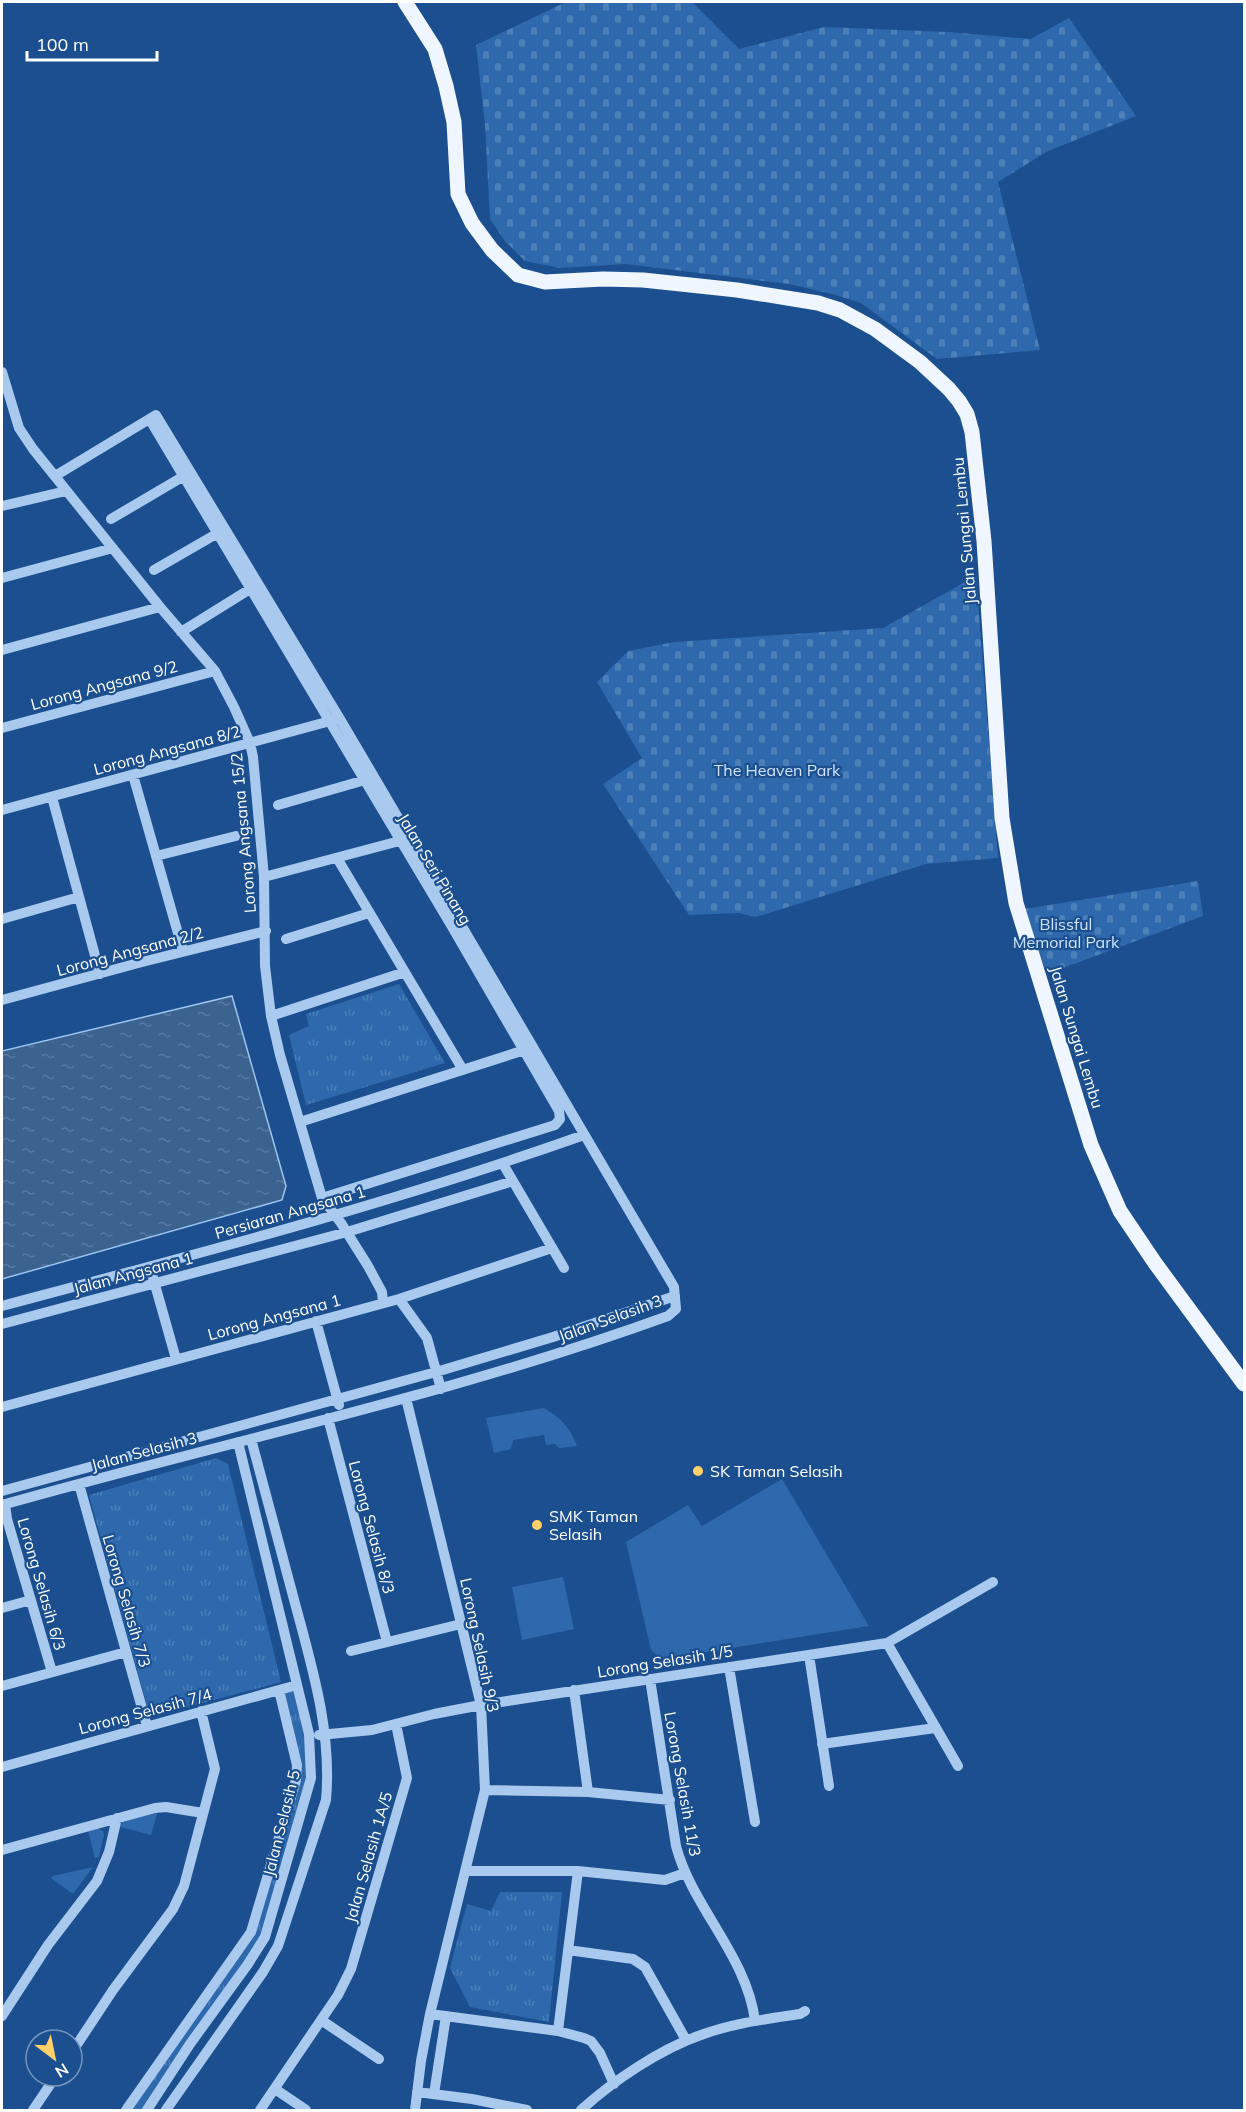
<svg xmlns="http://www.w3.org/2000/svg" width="1246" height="2112" font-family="Mulish,sans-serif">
<defs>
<pattern id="cemetery-stones" width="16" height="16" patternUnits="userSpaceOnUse" patternTransform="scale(1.5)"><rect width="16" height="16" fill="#2e69ad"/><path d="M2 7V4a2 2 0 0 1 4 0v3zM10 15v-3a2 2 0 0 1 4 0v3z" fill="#4d80b9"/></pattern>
<pattern id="park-tufts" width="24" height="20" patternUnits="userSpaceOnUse" patternTransform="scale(1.5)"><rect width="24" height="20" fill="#2e69ad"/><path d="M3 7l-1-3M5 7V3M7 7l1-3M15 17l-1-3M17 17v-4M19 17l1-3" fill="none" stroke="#4d80b9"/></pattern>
<pattern id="water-ripples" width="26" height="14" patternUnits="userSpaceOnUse" patternTransform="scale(1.5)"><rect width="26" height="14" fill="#3c6290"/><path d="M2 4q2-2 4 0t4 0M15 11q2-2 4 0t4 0" fill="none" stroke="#597aa1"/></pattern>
</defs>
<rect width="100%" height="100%" fill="#1b4f8f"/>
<path fill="#2e69ad" d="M 544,1408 C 561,1418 570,1427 577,1446 L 559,1448 L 555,1444 L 546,1445 L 544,1435 L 513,1440 L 511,1449 L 494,1453 L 486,1418 Z
M 782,1479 L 869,1626 L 662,1659 L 651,1650 L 626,1542 L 688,1505 L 702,1526 Z
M 563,1577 L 574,1629 L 522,1640 L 512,1587 Z
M 158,1811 L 151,1835 L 120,1827 L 123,1821 Z
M 97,1828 L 103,1831 L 104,1835 L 99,1857 L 95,1858 L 88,1831 Z
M 93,1867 L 73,1894 L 51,1878 L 53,1876 Z"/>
<path fill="url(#cemetery-stones)" d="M 566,2 L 692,2 L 739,49 L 824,27 L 949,32 L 1031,39 L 1069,18 L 1136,116 L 1048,151 L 998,182 L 1040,350 L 937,359 L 861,303 L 832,294 L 789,284 L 626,264 L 560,268 L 525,261 L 505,241 L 490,219 L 485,125 L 476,45 Z
M 976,576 L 998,858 L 926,864 L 756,917 L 739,913 L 689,915 L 603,784 L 642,758 L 597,682 L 628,651 L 674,642 L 883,628 Z
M 1198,881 L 1203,916 L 1047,974 L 1024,909 Z"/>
<path fill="url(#park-tufts)" d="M 399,984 L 445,1063 L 306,1105 L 289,1035 L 309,1026 L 306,1014 Z
M 216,1458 L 228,1464 L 281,1682 L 150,1717 L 89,1495 Z
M 297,1685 L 311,1760 L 265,1937 L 147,2110 L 126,2110 L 251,1932 L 296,1780 L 279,1690 Z
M 500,1892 L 562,1892 L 549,2022 L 470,2007 L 450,1968 L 467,1904 L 491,1911 Z"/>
<path fill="url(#water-ripples)" stroke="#9cc4f0" stroke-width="1.5" d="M 232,996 L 286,1186 L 282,1200 L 2,1279 L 2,1051 Z"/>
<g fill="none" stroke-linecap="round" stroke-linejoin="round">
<path stroke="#a9c9ee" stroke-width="10" d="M 2,372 L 19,428 L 33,449 L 160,607 L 215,671 L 234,707 L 250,743 L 253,757 L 264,877 L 265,966 L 271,1016 L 280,1055 L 322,1198 L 341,1223 L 368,1266 L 382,1292 L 383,1303
M 150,420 L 451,925 L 559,1111 L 560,1119 L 555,1125 L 322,1198
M 2,506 L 66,491
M 111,519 L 184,476
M 154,570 L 218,533
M 2,578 L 113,548
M 181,632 L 255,586
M 2,650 L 160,607
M 2,728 L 215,671
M 133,775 L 183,951
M 52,797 L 100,974
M 278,805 L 365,780
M 2,810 L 334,720
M 156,856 L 236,836
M 337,858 L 463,1070
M 264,877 L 407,839
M 2,919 L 79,897
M 286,939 L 369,913
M 2,1000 L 142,962 L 266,931
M 271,1016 L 405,972
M 300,1122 L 531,1048
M 503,1164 L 564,1268
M 150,1267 L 176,1359
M 399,1299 L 427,1338 L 441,1389
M 2,1306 C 197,1254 393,1203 584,1135
M 316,1321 L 339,1405
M 2,1324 L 347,1232 L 513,1181
M 406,1398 L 481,1705 L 485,1790 L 430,2014 L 421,2061 L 415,2110
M 2,1407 L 399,1299 L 552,1248
M 328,1418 L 387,1642
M 79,1484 L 147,1726
M 2,1491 L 436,1372 L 553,1337 L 675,1296
M 5,1504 L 7,1519 L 52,1672
M 2,1505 C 224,1442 451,1395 668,1316 L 676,1309 L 674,1287 L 340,719 L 156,415 L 55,476
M 2,1608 L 31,1600
M 887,1643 L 958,1766
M 351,1651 L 461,1624
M 809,1655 L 829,1786
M 729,1667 L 755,1822
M 650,1679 L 676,1846 C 692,1907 747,1956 755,2021
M 2,1686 L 126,1652
M 574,1690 L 588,1792
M 319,1735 L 372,1730 L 434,1714 L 481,1705 L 887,1643 L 993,1582
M 822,1744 L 935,1728
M 2,1767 L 297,1685
M 485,1790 L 588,1792 L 670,1800
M 2,1850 L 155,1808 L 166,1807 L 203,1813
M 466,1871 L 578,1871 L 665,1880 L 685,1873
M 568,1950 L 633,1959 L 645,1967 L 686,2040
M 430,2014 L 558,2031 L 584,2038 L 591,2041 L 600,2053 L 614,2084
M 2,2016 L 48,1945 L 97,1881 L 109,1852 L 117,1818
M 321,2020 L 379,2059
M 558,2031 L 578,1871
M 72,2052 L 113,1990 L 173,1909 L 184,1886 L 215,1769 L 201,1711
M 275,2089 L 306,2110
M 417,2092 L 472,2099 L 527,2110
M 434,2094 L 446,2016
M 33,2110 L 56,2076
M 126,2110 L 251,1932 L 296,1780 L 297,1765 L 279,1690
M 147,2110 L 190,2044 L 248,1964 L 265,1937 L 311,1778 L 309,1734 L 238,1442
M 166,2110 L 263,1972 L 278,1946 L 326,1800 C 332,1734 313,1670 296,1607 C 281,1551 266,1495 251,1439
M 260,2110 L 338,1995 L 351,1969 L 407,1778 L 396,1724
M 581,2110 C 613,2081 660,2049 701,2035 C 733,2023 767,2019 800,2014 L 805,2011"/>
<path stroke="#f0f6ff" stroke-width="15" d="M 405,2 L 435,49 L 446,86 L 454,122 L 458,194 L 472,223 L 492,250 L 518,275 L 545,282 L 603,279 L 643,280 L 737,290 L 818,303 L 840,310 L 875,329 L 920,362 L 949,389 L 959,401 L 967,414 L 972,432 L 984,541 L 1002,818 L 1016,903 L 1091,1145 L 1120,1211 L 1155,1263 L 1244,1384"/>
</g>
<g fill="#ffd166" stroke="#1b4f8f" stroke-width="2">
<circle cx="698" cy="1471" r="6"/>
<circle cx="537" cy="1525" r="6"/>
</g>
<g text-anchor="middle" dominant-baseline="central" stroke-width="4.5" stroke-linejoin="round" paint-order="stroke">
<g font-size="16" fill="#fff" stroke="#1b4f8f">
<text transform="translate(964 531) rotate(-95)">Jalan Sungai Lembu</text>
<text transform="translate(104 685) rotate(-15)">Lorong Angsana 9/2</text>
<text transform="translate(167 750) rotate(-15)">Lorong Angsana 8/2</text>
<text transform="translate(243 833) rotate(-95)">Lorong Angsana 15/2</text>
<text transform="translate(435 869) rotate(59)">Jalan Seri Pinang</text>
<text transform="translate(130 951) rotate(-15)">Lorong Angsana 2/2</text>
<text transform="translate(1077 1037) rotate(73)">Jalan Sungai Lembu</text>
<text transform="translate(290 1212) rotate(-16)">Persiaran Angsana 1</text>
<text transform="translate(133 1273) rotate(-15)">Jalan Angsana 1</text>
<text transform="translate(274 1317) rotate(-15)">Lorong Angsana 1</text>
<text transform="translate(610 1318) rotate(-20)">Jalan Selasih 3</text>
<text transform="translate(144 1451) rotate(-15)">Jalan Selasih 3</text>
<text transform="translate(372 1527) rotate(75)">Lorong Selasih 8/3</text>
<text transform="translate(42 1584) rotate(74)">Lorong Selasih 6/3</text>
<text transform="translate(127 1601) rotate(74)">Lorong Selasih 7/3</text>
<text transform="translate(480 1645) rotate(78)">Lorong Selasih 9/3</text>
<text transform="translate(665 1661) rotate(-9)">Lorong Selasih 1/5</text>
<text transform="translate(145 1711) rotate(-15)">Lorong Selasih 7/4</text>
<text transform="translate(683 1784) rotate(80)">Lorong Selasih 11/3</text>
<text transform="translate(281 1823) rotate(-76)">Jalan Selasih 5</text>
<text transform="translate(368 1857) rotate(-74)">Jalan Selasih 1A/5</text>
</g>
<g font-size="16" fill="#cfe3fa" stroke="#1b4f8f">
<text x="777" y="770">The Heaven Park</text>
<text x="1066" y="924">Blissful<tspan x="1066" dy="18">Memorial Park</tspan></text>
</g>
<g font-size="16" fill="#fff" stroke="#1b4f8f" text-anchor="start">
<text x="710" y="1471">SK Taman Selasih</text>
<text x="549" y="1516">SMK Taman<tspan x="549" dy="18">Selasih</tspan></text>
</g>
</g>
<rect width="1246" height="2112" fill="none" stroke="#ffffff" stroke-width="6"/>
<g transform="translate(54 2058) rotate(148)"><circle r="28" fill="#1b4f8f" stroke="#7695bc" stroke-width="1.5"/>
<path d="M0-4.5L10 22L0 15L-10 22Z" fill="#ffd166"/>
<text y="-9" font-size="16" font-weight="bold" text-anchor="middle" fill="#ffffff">N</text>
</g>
<path d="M27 51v9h130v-9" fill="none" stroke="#ffffff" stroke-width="3"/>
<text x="36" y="51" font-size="18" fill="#ffffff" stroke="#1b4f8f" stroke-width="4.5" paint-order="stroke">100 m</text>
</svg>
